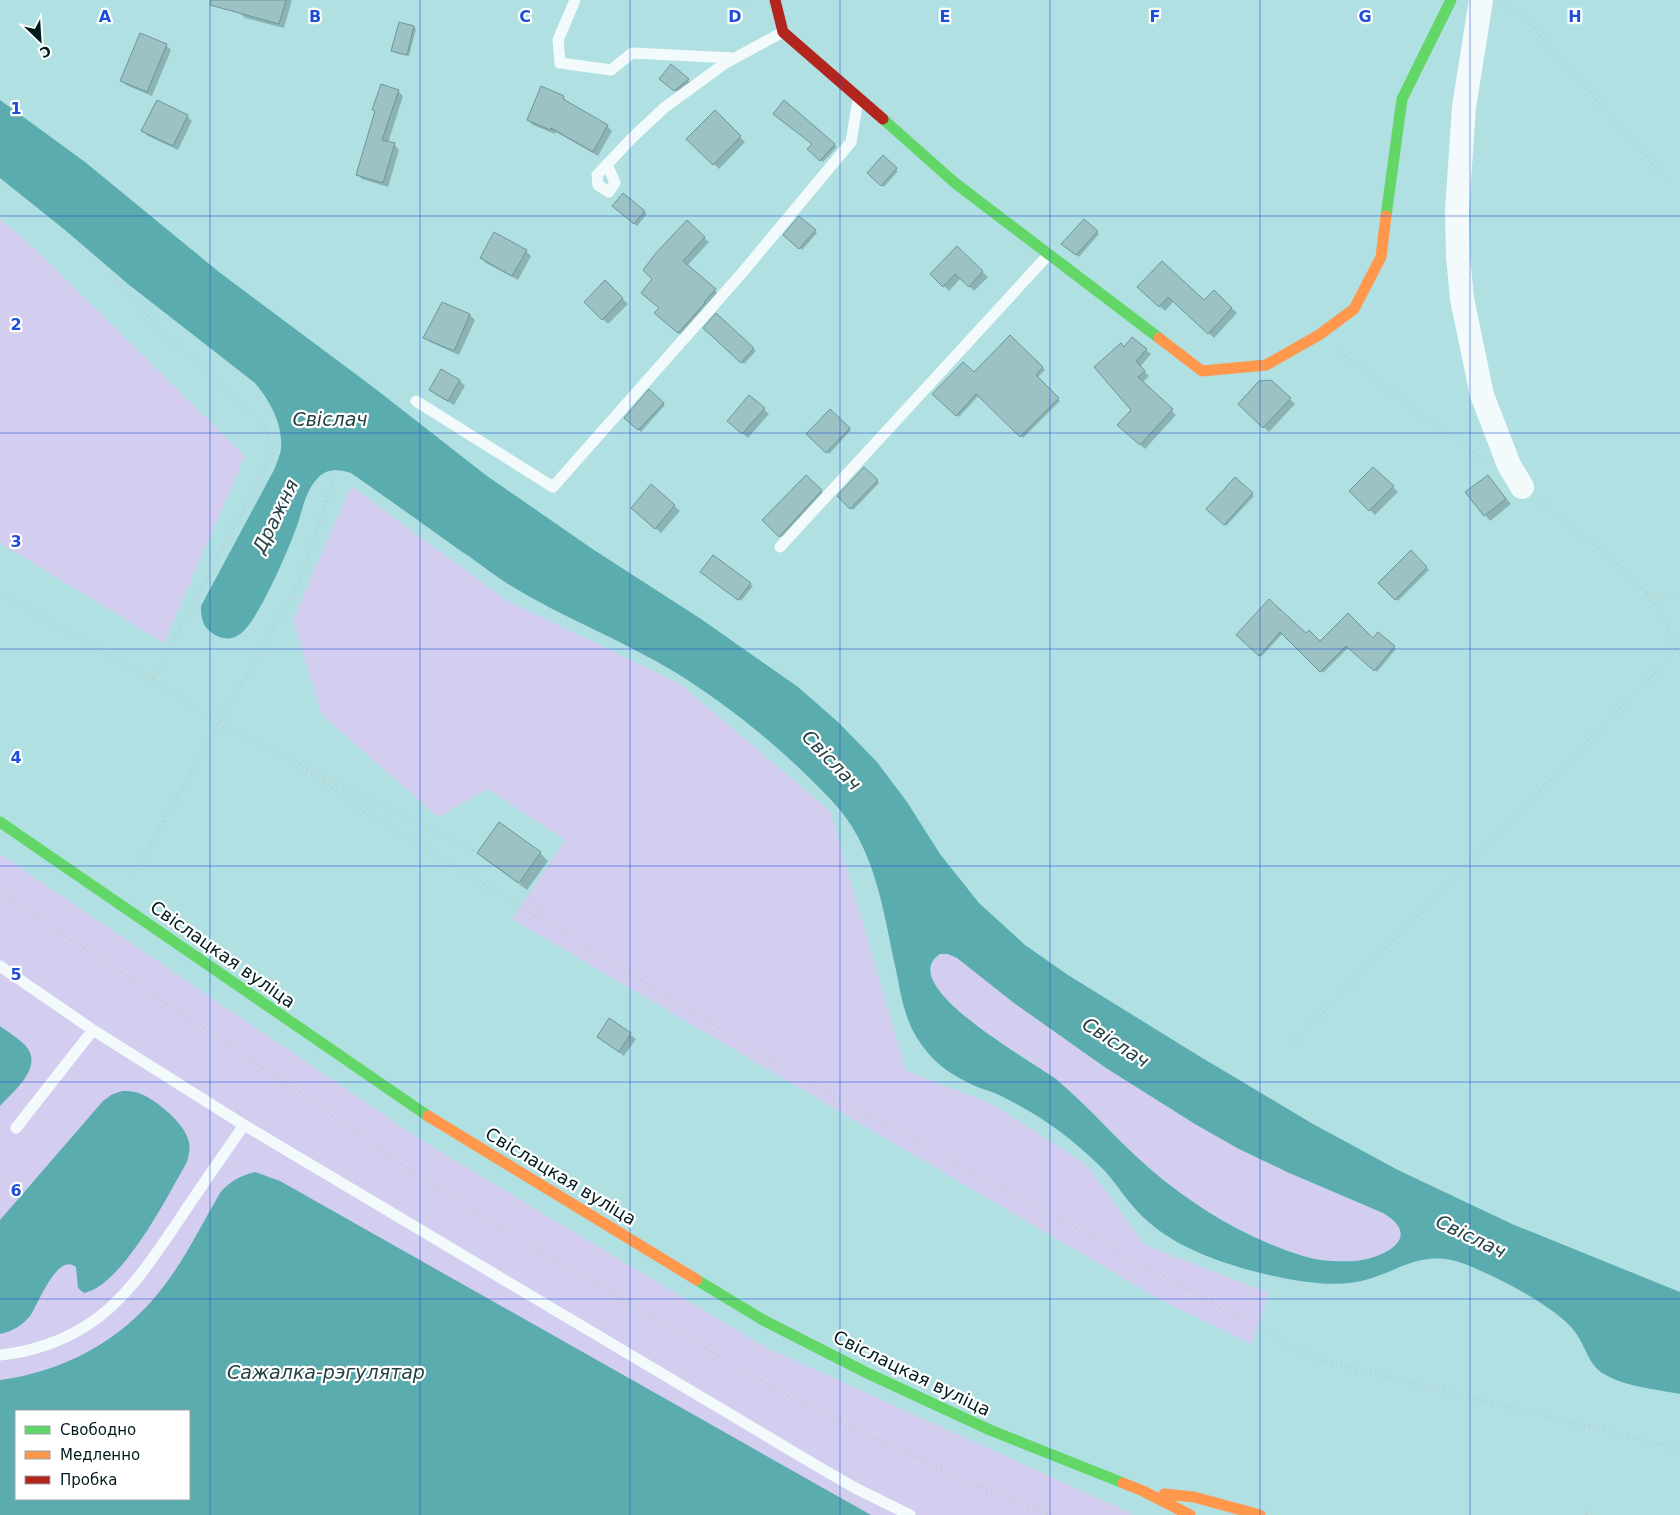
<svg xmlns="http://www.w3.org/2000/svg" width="1680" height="1515" font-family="'DejaVu Sans',sans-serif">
<rect width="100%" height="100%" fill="#b0e0e2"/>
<path fill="#d3ceef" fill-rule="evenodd" d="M 0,219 L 36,250 L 245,456 L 164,643 L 0,543 Z
M 351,486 L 506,600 L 680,684 L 830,811 L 906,1071 L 992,1104 L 1086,1164 L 1145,1245 L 1269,1293 L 1252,1344 L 1159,1299 L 512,919 L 565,840 L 487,789 L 438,817 L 322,715 L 293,620 Z
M 0,854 L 418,1138 L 763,1346 L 1135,1515 L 0,1515 ZM 16,1411 L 189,1411 L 189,1499 L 16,1499 Z
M 941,954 L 948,954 L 957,958 L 1014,1003 L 1106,1068 L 1195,1124 L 1239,1149 L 1287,1172 L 1383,1213 C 1424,1237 1385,1258 1355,1261 C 1339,1262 1319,1261 1303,1256 C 1247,1239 1193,1206 1149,1168 C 1121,1144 1098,1115 1069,1092 C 1057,1082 1044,1071 1031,1062 C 1013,1049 896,983 941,954 Z"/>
<path fill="#5bacaf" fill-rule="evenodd" d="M 0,100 L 85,162 L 219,272 L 373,387 L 487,476 L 594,550 L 701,619 L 798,687 L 838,722 L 877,762 L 907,802 L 940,854 L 979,903 L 1025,945 L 1068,975 L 1199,1056 L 1313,1124 L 1398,1170 L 1512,1224 L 1680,1292 L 1680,1394 C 1655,1389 1626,1387 1604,1374 C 1588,1365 1586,1346 1575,1332 C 1558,1307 1493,1275 1465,1264 C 1418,1247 1399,1274 1356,1282 C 1315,1290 1234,1269 1195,1251 C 1177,1243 1159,1232 1144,1218 C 1129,1204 1118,1186 1105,1171 C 1089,1155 1071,1139 1052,1126 C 1036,1114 1017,1104 999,1095 C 989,1090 977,1088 967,1082 C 943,1071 924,1053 912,1029 C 903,1010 900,990 896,970 C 883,911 876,847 832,801 C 787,753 734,709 678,674 C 623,640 563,618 508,584 C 491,573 475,560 458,549 C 423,524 387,498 351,473 C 340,469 325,468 317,479 C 304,493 302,514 295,531 C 287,553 257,623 240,634 C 231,641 220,639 212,633 C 202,626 201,617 201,606 L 275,468 C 277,462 280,455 281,449 C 283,424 270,401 255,383 L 128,284 L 65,230 L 0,178 ZM 940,954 L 948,954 L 957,958 L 1014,1003 L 1106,1068 L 1195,1124 L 1239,1149 L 1287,1172 L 1383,1213 C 1424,1237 1385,1258 1355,1261 C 1339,1262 1319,1261 1303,1256 C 1247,1239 1193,1206 1149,1168 C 1117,1140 1089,1107 1056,1079 C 1037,1064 892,985 940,954 Z
M 0,1026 C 8,1032 18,1038 25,1045 C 45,1066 14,1091 0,1106 Z
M 122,1091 C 129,1091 134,1091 141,1094 C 156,1100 184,1123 188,1139 C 191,1147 189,1154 187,1162 C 168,1195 123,1285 84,1293 L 78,1288 L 76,1267 C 57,1252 38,1305 30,1316 C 22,1326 11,1332 0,1334 L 0,1220 L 103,1101 L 111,1095 Z
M 255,1172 L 280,1181 L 871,1515 L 0,1515 L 0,1380 C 62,1372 121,1341 160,1291 C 184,1261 201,1226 220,1193 C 230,1181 240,1176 255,1172 ZM 16,1411 L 189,1411 L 189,1499 L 16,1499 Z"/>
<path fill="#0003" d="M 244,0 L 292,0 L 284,28 L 245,18 L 240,13 Z
M 414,27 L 416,29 L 409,56 L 395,53 L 393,51 Z
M 166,45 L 171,50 L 152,96 L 126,85 L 121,80 Z
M 671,66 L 690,82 L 677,92 L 663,81 Z
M 398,91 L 403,96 L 388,143 L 394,144 L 399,150 L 388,187 L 362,179 L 357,174 L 376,112 L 373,109 Z
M 563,97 L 568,103 L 607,126 L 612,131 L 598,156 L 556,132 L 555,134 L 533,125 L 528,120 Z
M 784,102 L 837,147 L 823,162 L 809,149 L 814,144 Z
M 715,112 L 745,142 L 719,169 L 688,139 Z
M 187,116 L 192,121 L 178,150 L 148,136 L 143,131 Z
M 883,157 L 898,171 L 884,187 L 869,173 Z
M 623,195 L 647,214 L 637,226 L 616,208 Z
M 799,218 L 817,233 L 802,250 L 785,235 Z
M 1085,220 L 1099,234 L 1079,257 L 1065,246 Z
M 687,222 L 709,242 L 687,266 L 719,294 L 683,337 L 661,318 L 654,279 Z
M 957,248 L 988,277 L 974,291 L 961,278 L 949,291 L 932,274 Z
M 526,251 L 531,256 L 518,280 L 486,263 L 481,258 Z
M 605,282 L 628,304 L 608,324 L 586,302 Z
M 1139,287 L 1204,302 L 1214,292 L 1237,313 L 1214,338 L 1174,301 L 1165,311 Z
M 443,304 L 470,315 L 475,320 L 459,355 L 430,342 L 425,337 Z
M 716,315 L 756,351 L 744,364 L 705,328 Z
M 1011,336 L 1045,370 L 1037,378 L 1060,401 L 1023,438 L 979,395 L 959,417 L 934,394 L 974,374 Z
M 1124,349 L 1146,350 L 1151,354 L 1140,367 L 1149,376 L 1142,383 L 1176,415 L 1145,449 L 1119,425 L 1133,410 Z
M 442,371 L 460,381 L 465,386 L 454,405 L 436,395 L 431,390 Z
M 1270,381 L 1295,404 L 1269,432 L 1244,409 Z
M 649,391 L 665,405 L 641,432 L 626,418 Z
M 764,409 L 769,414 L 748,438 L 734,426 Z
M 830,411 L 851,430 L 829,454 L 808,434 Z
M 864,468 L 879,483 L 853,510 L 839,496 Z
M 1373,469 L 1398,492 L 1375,515 L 1351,491 Z
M 806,476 L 826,496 L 785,541 L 764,520 Z
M 1488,477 L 1511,504 L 1490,521 L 1467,492 Z
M 1235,479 L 1254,496 L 1226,526 L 1208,509 Z
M 651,486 L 680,511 L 661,533 L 637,513 Z
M 1411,552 L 1429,570 L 1398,601 L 1380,583 Z
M 713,557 L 753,586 L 741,601 L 704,574 Z
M 1269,601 L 1306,634 L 1320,643 L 1373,639 L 1378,634 L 1396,649 L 1377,672 L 1349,647 L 1323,673 L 1283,633 L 1261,657 L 1238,635 Z
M 478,852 L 540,853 L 548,861 L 527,890 L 486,860 Z
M 610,1020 L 636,1039 L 624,1056 L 598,1037 Z"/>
<path fill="#9cc2c4" stroke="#6d9698" d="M 211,0 L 286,0 L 279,24 L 210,5 Z
M 399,22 L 414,26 L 407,55 L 391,51 Z
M 140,33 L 167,44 L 147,92 L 120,81 Z
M 671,64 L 689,79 L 674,91 L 659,79 Z
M 381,84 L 399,90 L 382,140 L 395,143 L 383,183 L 356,175 L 375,111 L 372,110 Z
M 541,86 L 564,96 L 563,99 L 608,125 L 593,152 L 551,128 L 550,130 L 527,120 Z
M 157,100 L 188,115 L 173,146 L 141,131 Z
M 784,100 L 835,144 L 820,161 L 807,149 L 812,144 L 773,114 Z
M 715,110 L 741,136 L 713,165 L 686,139 Z
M 883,155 L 897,168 L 881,186 L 867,173 Z
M 623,193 L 645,211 L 634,224 L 612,206 Z
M 799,216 L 816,230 L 799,249 L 783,235 Z
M 1084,219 L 1098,231 L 1076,255 L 1061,244 Z
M 687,220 L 705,237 L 683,261 L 716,289 L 704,302 L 705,303 L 678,333 L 654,313 L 659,308 L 641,293 L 652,279 L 643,270 L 656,253 Z
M 494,232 L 527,250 L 512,276 L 480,258 Z
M 957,246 L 983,271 L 969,287 L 955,274 L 943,287 L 930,274 Z
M 1162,261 L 1204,300 L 1214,290 L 1232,308 L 1208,334 L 1168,297 L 1159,307 L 1137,287 Z
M 605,280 L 623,298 L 602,320 L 584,302 Z
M 442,302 L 470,314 L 454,351 L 423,338 Z
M 716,313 L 754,348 L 741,363 L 703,328 Z
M 1010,335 L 1043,367 L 1036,375 L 1059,398 L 1020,437 L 976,394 L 956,416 L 932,394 L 963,362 L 974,372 Z
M 1132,337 L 1147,349 L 1136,361 L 1145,371 L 1138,377 L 1173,409 L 1140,445 L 1117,425 L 1131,410 L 1094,367 L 1121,343 L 1124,347 Z
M 441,369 L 460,380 L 448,401 L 429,390 Z
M 1271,380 L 1291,398 L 1263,428 L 1238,404 L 1259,381 Z
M 649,389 L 664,403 L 638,430 L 624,418 Z
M 749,395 L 765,408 L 742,434 L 727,421 Z
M 830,409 L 850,428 L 826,453 L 806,434 Z
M 864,467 L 878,480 L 850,509 L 837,496 Z
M 1373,467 L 1394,486 L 1369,511 L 1349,491 Z
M 806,475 L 822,490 L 779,537 L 762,520 Z
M 1488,475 L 1506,499 L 1484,516 L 1465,492 Z
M 1235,477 L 1253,493 L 1224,525 L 1206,509 Z
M 651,484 L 675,505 L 655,529 L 631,508 Z
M 1411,550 L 1427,567 L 1395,600 L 1378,583 Z
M 713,555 L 751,583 L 738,600 L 700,572 Z
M 1269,599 L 1306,633 L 1309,630 L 1320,641 L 1348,613 L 1373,638 L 1378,632 L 1395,646 L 1374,671 L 1346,646 L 1320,672 L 1280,632 L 1259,656 L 1236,635 Z
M 499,822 L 541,852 L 519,883 L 477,853 Z
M 609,1018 L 631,1033 L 619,1052 L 597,1037 Z"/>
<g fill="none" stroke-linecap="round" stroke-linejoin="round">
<path stroke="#bdcbcb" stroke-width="3" stroke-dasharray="1 4" stroke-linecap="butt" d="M 743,0 L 751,7
M 1502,4 L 1524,17 L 1667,180
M 111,274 L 164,334 L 262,422 L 274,450 L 153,680
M 1337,350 L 1420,414 L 1482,458
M 1539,501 L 1624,569 L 1646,592 L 1661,612 L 1680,656
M 0,593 L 153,680 L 218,724 L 297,762 L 363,811 L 817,1087 L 1315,1359 L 1680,1449
M 1647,593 L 1680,599
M 307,768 L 477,853
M 131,878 L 299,582 L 334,477
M 519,883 L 549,922
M 0,892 L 308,1098 L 395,1160 L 488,1221 L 790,1397 L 894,1448 L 957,1476 L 1021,1504 L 1052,1515
M 1295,1041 L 1678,649
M 1586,1515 L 1587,1508"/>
<path stroke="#f3fafb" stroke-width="11" d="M 575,0 L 558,40 L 560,63 L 611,70 L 632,53 L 733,58
M 607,164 L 615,183 L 609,192 L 598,185 L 597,175 L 633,137 L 664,108 L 724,64 L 783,32
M 416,401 L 553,487 L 742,273 L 851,142 L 858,100
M 780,547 L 1049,254
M 0,966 L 93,1030 L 244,1125 L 817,1466 L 857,1489 L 910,1515
M 16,1128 L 93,1030
M 0,1355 C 30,1352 60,1342 86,1326 C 126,1301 153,1258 179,1220 C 200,1188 222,1157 244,1125"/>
<path stroke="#f3fafb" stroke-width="24" d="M 1481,0 L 1464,107 L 1457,211 L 1458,256 L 1462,299 L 1482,395 L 1509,465 L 1522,487"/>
<path stroke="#63d668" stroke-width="11" d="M 883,119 L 955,183 L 1159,338
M 1386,216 L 1402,99 L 1451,0
M 0,822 L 428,1116
M 697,1280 L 763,1320 L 867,1373 L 990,1430 L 1123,1483"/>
<path stroke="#ff974d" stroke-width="11" d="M 1159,338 L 1202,371 L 1266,365 L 1319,335 L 1354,309 L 1381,257 L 1386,216
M 428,1116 L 697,1280
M 1123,1483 L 1143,1491 L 1190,1515
M 1164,1494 L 1194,1497 L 1260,1515"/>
<path stroke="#b3261e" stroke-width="11" d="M 775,0 L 783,32 L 883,119"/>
</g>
<path fill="none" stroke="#1d4ed8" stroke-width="1" stroke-opacity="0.55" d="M 210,0 L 210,1515M 420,0 L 420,1515M 630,0 L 630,1515M 840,0 L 840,1515M 1050,0 L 1050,1515M 1260,0 L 1260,1515M 1470,0 L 1470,1515M 0,216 L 1680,216M 0,433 L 1680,433M 0,649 L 1680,649M 0,866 L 1680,866M 0,1082 L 1680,1082M 0,1299 L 1680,1299"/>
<g text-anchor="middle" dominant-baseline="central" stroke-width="4.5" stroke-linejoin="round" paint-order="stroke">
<g font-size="18" fill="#011b1d" stroke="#fff">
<text transform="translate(223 954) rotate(35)">Свіслацкая вуліца</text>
<text transform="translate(561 1176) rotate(31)">Свіслацкая вуліца</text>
<text transform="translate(912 1373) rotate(26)">Свіслацкая вуліца</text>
</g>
<g font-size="19" font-style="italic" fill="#254244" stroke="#fff">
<text x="330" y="419">Свіслач</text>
<text transform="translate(275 516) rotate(-64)">Дражня</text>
<text transform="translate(832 760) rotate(46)">Свіслач</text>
<text transform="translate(1116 1042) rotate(33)">Свіслач</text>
<text transform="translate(1471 1236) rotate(26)">Свіслач</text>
<text x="326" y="1372">Сажалка-рэгулятар</text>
</g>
</g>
<g font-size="16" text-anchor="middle" font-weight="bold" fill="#1d4ed8" stroke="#fff" stroke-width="4.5" stroke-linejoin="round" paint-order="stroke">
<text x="105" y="22">A</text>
<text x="315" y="22">B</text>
<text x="525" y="22">C</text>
<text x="735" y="22">D</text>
<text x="945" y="22">E</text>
<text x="1155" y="22">F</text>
<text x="1365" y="22">G</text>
<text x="1575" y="22">H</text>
<text x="16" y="114">1</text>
<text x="16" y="330">2</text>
<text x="16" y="547">3</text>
<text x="16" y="763">4</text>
<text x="16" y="980">5</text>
<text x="16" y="1196">6</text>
</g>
<rect x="15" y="1410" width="175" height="90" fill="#ffffff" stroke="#99a4a5"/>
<rect x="25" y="1426" width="25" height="8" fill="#63d668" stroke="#99a4a5"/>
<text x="60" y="1435" font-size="15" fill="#011b1d">Свободно</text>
<rect x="25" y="1451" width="25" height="8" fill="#ff974d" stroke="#99a4a5"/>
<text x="60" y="1460" font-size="15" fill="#011b1d">Медленно</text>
<rect x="25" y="1476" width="25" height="8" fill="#b3261e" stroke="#99a4a5"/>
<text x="60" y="1485" font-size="15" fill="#011b1d">Пробка</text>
<g transform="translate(40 40) rotate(155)" stroke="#ffffff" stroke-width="4" paint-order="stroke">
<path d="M0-4L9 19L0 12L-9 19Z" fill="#011b1d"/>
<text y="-8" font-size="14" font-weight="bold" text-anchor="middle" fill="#011b1d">С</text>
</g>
</svg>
